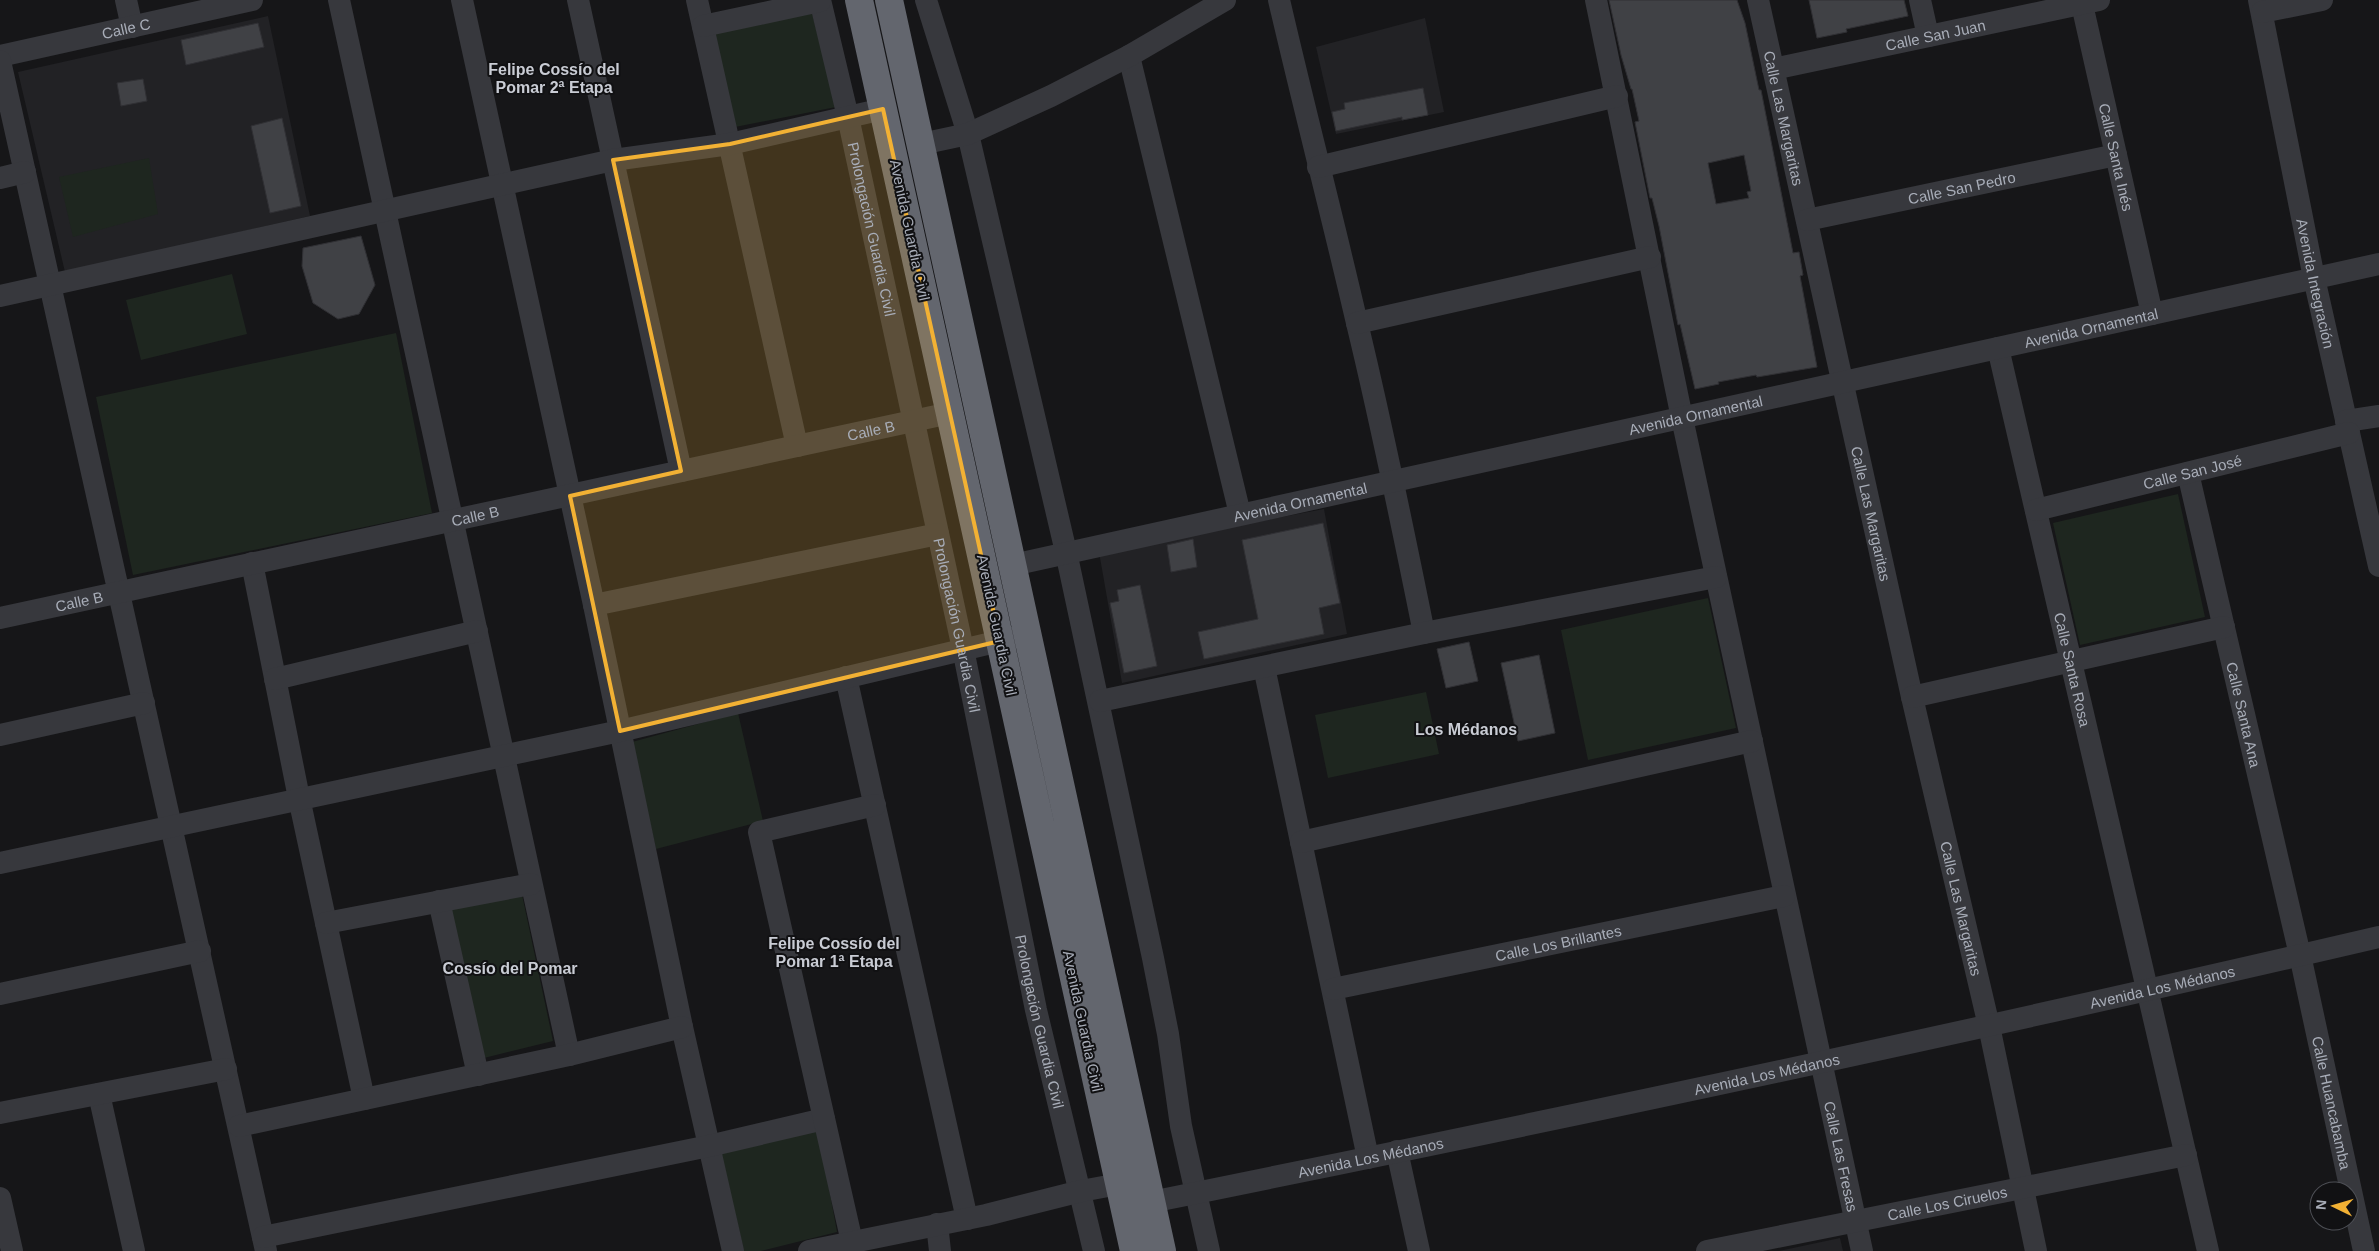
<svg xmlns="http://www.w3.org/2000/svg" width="2379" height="1251" font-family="Arial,sans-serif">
<rect width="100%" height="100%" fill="#161618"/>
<path fill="#222225" d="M 268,16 L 310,216 L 65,272 L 18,72 Z
M 1425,18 L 1444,112 L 1336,134 L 1316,47 Z
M 1324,509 L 1347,634 L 1122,683 L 1099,552 Z
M 1840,1238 L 1843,1251 L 1779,1251 Z"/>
<path fill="#1e261f" d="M 812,13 L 836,107 L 735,127 L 714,32 Z
M 149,158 L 158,214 L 73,237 L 59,177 Z
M 232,274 L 247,334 L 141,360 L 126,300 Z
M 396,333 L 432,513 L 133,575 L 96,397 Z
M 2178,494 L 2205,617 L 2080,645 L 2053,523 Z
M 1708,598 L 1736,728 L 1588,760 L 1561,630 Z
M 1426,692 L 1439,754 L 1328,778 L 1315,715 Z
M 738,713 L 763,821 L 656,849 L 632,742 Z
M 521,890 L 553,1041 L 480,1059 L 446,905 Z
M 818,1128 L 837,1232 L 761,1251 L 744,1251 L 720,1148 Z"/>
<path fill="#404145" stroke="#303034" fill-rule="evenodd" d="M 1609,0 L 1737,0 L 1745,23 L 1759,90 L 1761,90 L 1793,253 L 1799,252 L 1803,275 L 1800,276 L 1817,367 L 1757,377 L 1756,375 L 1718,382 L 1719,384 L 1695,389 L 1680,324 L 1678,325 L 1659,226 L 1652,198 L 1650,198 L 1635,122 L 1639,121 L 1632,89 L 1631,89 L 1621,55 ZM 1744,155 L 1751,191 L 1747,192 L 1749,198 L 1716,204 L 1708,163 Z
M 1809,0 L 1904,0 L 1908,16 L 1846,29 L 1847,32 L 1817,38 Z
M 258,23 L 264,47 L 186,65 L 181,40 Z
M 143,79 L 147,101 L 121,106 L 117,83 Z
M 1423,88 L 1428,115 L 1402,120 L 1402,117 L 1336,131 L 1332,112 L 1345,109 L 1344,103 Z
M 282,118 L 301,206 L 270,213 L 251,126 Z
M 361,236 L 375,285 L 359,314 L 338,319 L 313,303 L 302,266 L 303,248 Z
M 1323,523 L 1340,603 L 1319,608 L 1324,634 L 1204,659 L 1198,632 L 1258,619 L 1242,540 Z
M 1193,539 L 1197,567 L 1171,572 L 1167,545 Z
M 1140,585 L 1157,666 L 1124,673 L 1110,603 L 1119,601 L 1117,590 Z
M 1469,642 L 1478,681 L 1446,688 L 1437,649 Z
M 1539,655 L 1555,733 L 1518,741 L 1501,663 Z"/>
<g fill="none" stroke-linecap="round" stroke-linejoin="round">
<g stroke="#37383d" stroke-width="22">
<path d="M 126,0 L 132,27"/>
<path d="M 339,0 L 569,1055"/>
<path d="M 462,0 L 594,605 L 682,1027 L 733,1251"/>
<path d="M 578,0 L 681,471"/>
<path d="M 697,0 L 797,446"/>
<path id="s1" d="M 820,0 L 848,117 L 963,649 L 1036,1010 L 1094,1251"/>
<path d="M 926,0 L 968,134 L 1066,552 L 1153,958 L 1168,1034 L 1181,1126 L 1209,1251"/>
<path d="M 1279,0 C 1304,108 1332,215 1357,323 C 1382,426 1403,529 1424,633"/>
<path id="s2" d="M 1596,0 L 1682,418 L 1862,1251"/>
<path id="s3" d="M 1758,0 L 1912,697 L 1989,1026 L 2036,1251"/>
<path d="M 1920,0 L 1928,36"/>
<path id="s4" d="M 2081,0 L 2152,314"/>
<path id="s5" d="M 2259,0 L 2314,278 L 2379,566"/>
<path d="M 2262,12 L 2322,0"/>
<path d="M 703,26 L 820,1"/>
<path id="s6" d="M 0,56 L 252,0"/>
<path d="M 1129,56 L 1240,514"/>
<path d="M 0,61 L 266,1251"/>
<path id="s7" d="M 1773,69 L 2099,0"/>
<path d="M 921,144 L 968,134 L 1051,96 L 1129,56 L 1225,0"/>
<path d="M 1318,167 L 1617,96"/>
<path d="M 0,178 L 25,172"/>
<path id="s8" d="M 1807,220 L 2116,155"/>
<path d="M 0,296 L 613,160 L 730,144 L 883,109"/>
<path d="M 1357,323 L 1650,257"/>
<path id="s9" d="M 1998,348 L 2208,1251"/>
<path d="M 2346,421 L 2379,416"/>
<path id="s10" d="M 2188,473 L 2300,955 L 2364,1251"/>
<path id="s11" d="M 2036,510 L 2349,433"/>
<path d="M 252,563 L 299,798 L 364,1099"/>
<path id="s12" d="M 1013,565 L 2379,264"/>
<path d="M 594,605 L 938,534"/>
<path id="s13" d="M 0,618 L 950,413"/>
<path d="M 1264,667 L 1368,1158"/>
<path d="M 846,677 L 967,1219"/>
<path d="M 275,679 L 477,631"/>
<path d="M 1912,697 L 2224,627"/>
<path d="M 1100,701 L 1424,633 L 1716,577"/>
<path d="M 0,735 L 144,703"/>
<path d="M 1301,842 L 1752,741"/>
<path d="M 0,863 L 620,731 L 1017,637"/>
<path d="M 439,901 L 478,1075"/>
<path d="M 326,923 L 531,884"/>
<path id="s14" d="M 1333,989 L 1784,896"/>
<path d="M 0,994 L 200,951"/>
<path d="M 99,1094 L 134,1251"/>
<path d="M 0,1113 L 226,1069"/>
<path d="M 239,1126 L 569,1055 L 682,1027"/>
<path d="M 1397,1151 L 1419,1251"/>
<path d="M 0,1198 L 12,1251"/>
<path id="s15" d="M 1151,1202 C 1562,1119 1971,1032 2379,937"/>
<path d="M 937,1224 L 940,1251"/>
<path d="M 263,1237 L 709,1146 L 824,1119"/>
<path d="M 852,1242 L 759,832 L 875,805"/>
<path d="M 809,1251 L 986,1215 L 1081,1191 L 1119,1184"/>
<path id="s16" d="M 1707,1251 L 2186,1155"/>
</g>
<path stroke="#63666e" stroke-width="28" d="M 859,0 L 1134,1251
M 889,0 L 1162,1251"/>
</g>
<path fill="#f2b134" fill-opacity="0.2" stroke="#f2b134" stroke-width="4" stroke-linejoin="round" d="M 883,109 L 1000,641 L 620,731 L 570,496 L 681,471 L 613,160 L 730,144 Z"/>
<g text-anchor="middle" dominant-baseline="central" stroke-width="4" stroke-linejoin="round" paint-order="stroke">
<g font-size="15" fill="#a8adb8" stroke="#111113">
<text stroke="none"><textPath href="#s6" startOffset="129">Calle C</textPath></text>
<text stroke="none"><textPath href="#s7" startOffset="166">Calle San Juan</textPath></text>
<text stroke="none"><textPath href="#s3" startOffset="121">Calle Las Margaritas</textPath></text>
<text stroke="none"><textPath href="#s4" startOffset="161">Calle Santa Inés</textPath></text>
<text stroke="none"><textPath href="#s8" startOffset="158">Calle San Pedro</textPath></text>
<text stroke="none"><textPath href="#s1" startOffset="235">Prolongación Guardia Civil</textPath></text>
<text transform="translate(910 230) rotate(78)">Avenida Guardia Civil</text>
<text stroke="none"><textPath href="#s5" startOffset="289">Avenida Integración</textPath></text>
<text stroke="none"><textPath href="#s12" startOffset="1104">Avenida Ornamental</textPath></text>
<text stroke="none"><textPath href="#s12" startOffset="699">Avenida Ornamental</textPath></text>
<text stroke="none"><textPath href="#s13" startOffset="891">Calle B</textPath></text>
<text stroke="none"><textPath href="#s11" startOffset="161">Calle San José</textPath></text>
<text stroke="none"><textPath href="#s12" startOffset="294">Avenida Ornamental</textPath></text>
<text stroke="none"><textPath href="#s3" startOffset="526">Calle Las Margaritas</textPath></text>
<text stroke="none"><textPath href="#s13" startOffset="486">Calle B</textPath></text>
<text stroke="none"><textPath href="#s13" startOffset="81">Calle B</textPath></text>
<text transform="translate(997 625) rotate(78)">Avenida Guardia Civil</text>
<text stroke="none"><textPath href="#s1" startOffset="640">Prolongación Guardia Civil</textPath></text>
<text stroke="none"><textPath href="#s9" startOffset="330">Calle Santa Rosa</textPath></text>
<text stroke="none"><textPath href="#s10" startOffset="248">Calle Santa Ana</textPath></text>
<text stroke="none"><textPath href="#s3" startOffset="931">Calle Las Margaritas</textPath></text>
<text stroke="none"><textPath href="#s14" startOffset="230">Calle Los Brillantes</textPath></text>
<text stroke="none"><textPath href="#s15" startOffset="1034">Avenida Los Médanos</textPath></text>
<text transform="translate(1083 1021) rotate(78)">Avenida Guardia Civil</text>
<text stroke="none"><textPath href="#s1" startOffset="1045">Prolongación Guardia Civil</textPath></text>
<text stroke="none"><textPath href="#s15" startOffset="629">Avenida Los Médanos</textPath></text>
<text stroke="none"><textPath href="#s10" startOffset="646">Calle Huancabamba</textPath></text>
<text stroke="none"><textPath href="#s15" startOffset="224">Avenida Los Médanos</textPath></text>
<text stroke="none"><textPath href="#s2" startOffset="1182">Calle Las Fresas</textPath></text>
<text stroke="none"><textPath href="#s16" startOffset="245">Calle Los Ciruelos</textPath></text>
</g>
<g font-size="16" font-weight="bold" fill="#c9ccd4" stroke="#111113">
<text x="554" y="69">Felipe Cossío del<tspan x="554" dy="18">Pomar 2ª Etapa</tspan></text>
<text x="1466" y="729">Los Médanos</text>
<text x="834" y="943">Felipe Cossío del<tspan x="834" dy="18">Pomar 1ª Etapa</tspan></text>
<text x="510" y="968">Cossío del Pomar</text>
</g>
</g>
<g transform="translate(2334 1206) rotate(275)"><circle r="24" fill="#111113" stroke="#4d4f55"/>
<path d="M0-4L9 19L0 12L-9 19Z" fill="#f2b134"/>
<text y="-8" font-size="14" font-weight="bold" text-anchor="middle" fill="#a8adb8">N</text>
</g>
</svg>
